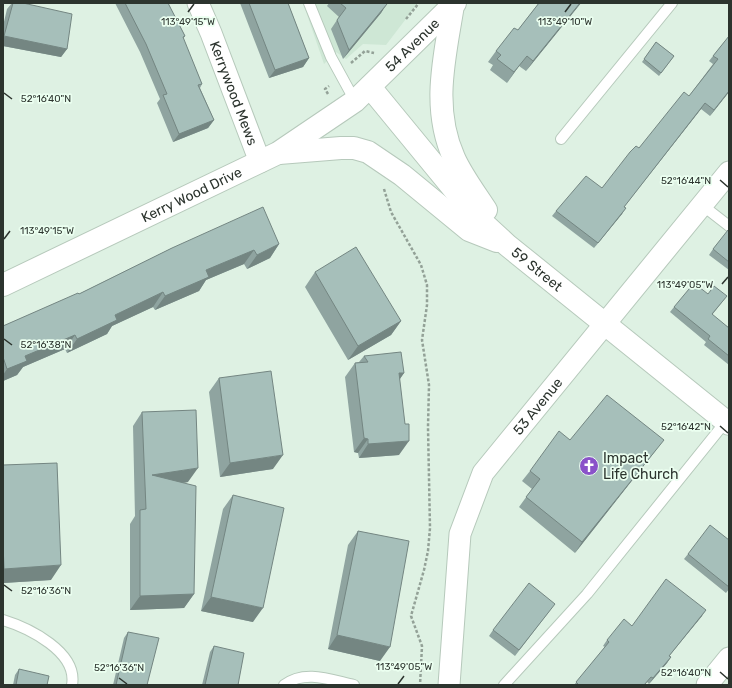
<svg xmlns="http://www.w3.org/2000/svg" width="732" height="688" font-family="Rubik,sans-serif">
<rect width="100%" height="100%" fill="#def1e3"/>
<path fill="#cee7d5" d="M 303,3 L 418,3 L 386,45 L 363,44 L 346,59 L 336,52 L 324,64 Z"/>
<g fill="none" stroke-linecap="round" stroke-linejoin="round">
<defs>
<path id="service" d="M 309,3 L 331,57 L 355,101
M 561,139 L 672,3
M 702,205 L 729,226
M 3,620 C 29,628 78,652 72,685
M 284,685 C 305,669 331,680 354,685
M 504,685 L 587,594 L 727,420"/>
<g id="minor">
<path id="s1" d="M 198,3 L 211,33 L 260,162"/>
<path id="s2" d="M 449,685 L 460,534 L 483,473 L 729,172"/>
<path d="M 707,685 L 729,658"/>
</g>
<g id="tertiary">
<path d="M 453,5 C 445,56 431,107 454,158 C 462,176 475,193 486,210"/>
<path id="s3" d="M 370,87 L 462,199 L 481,221 L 507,245 L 729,424"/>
<path d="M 279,153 L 341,148 L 354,148 L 368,152 L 402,175 L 469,230 L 497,241"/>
<path id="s4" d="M 3,285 L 278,153 L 355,101 L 455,3"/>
</g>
</defs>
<use href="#service" stroke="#b6c9bb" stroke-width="12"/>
<use href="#minor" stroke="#b6c9bb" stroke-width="23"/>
<use href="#tertiary" stroke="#b6c9bb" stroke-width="24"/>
<path stroke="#93a197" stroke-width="2.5" stroke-dasharray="3 2" stroke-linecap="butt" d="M 406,19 L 419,3
M 351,63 L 365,51 L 374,53
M 328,94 L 325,89 L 329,86
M 384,189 L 391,212 L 421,265 L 427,285 L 427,305 L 422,340 L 429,385 L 428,427 L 430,528 L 428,551 L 424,570 L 411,616 L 422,646 L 420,685"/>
<use href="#service" stroke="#fff" stroke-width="10"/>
<use href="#minor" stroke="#fff" stroke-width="21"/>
<use href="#tertiary" stroke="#fff" stroke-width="22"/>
</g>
<path fill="#8fa4a0" d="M 12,3 L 23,3 L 67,49 L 61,57 L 3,46 L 3,26 L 7,9 Z
M 115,3 L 168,3 L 185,36 L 183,39 L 202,84 L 200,88 L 214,120 L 208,128 L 173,142 L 157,103 L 160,99 L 140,52 Z
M 240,3 L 288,3 L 309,58 L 303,67 L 269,78 Z
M 329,3 L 386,3 L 381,13 L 343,59 L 331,29 L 339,17 L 327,6 Z
M 539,3 L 581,3 L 526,71 L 519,66 L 507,83 L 490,70 L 493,65 L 488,62 L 496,51 L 518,30 Z
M 729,36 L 729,92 L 710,116 L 701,109 L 624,207 L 622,214 L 594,248 L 552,216 L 556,211 L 602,188 L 639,148 L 689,96 L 713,64 L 709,61 Z
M 656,42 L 674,56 L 659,76 L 642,62 Z
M 729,231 L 729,270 L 709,255 L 713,249 Z
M 279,244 L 270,258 L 247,269 L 244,264 L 206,280 L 199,291 L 155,310 L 153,307 L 112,326 L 107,334 L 67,353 L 65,349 L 23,367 L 17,375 L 3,381 L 3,326 L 79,294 L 172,248 Z
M 315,272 L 401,321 L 391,335 L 348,360 L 305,287 Z
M 708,294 L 727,296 L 712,315 L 729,328 L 729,365 L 704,345 L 706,342 L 670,312 L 674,307 Z
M 364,356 L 404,373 L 400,379 L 399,455 L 359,458 L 358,453 L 354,452 L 345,377 L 355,363 L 359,362 Z
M 219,378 L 273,469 L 220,477 L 209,392 Z
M 142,412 L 188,482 L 183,483 L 194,594 L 184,608 L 130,610 L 130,524 L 135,516 L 133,426 Z
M 570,440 L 656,450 L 575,553 L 519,507 L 532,489 L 522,481 L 530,471 Z
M 3,465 L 51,580 L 3,583 Z
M 233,495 L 253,622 L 201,611 L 223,509 Z
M 358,531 L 380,661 L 328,649 L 348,545 Z
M 729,540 L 729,589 L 726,593 L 684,559 L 688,554 Z
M 551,609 L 515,656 L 489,636 L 493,630 Z
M 702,616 L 669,656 L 671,657 L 667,663 L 649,684 L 647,682 L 645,685 L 574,685 L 605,647 L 603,646 L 607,640 L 632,626 Z
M 128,632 L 147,685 L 113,685 L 124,638 Z
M 214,646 L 238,685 L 202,685 L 210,652 Z
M 19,669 L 47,685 L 13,685 L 15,675 Z"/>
<path fill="#748682" d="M 580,3 L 581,3 L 526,71 L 533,61 Z
M 387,4 L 381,13 L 343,59 L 349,50 Z
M 4,36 L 67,49 L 61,57 L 3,46 L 3,37 Z
M 527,56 L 519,66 L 507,83 L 514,72 Z
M 309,58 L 303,67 L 269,78 L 275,70 Z
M 729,91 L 729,92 L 710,116 L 714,110 Z
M 705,103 L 701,109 L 620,212 L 624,207 Z
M 214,120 L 208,128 L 173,142 L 179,134 Z
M 626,208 L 622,214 L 594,248 Z
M 279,244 L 270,258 L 247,269 L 257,255 Z
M 254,250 L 244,264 L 206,280 L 199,291 L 155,310 L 165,296 L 206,270 Z
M 163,292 L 153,307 L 112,326 L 107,334 L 67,353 L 77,339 L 115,315 Z
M 401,321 L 391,335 L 348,360 L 358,346 Z
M 75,335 L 65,349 L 23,367 L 17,375 L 3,381 L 3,375 L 7,369 L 25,356 Z
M 399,373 L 404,373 L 394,387 Z
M 364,438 L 368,439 L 358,453 L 354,452 Z
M 664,440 L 656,450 L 575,553 L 582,542 Z
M 409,441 L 399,455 L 359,458 L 368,444 Z
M 283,455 L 273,469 L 220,477 L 230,463 Z
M 198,468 L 188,482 L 145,489 L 152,475 Z
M 61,565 L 51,580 L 3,583 L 3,570 L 4,569 Z
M 194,594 L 184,608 L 130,610 L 140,596 Z
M 211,597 L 263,608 L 253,622 L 201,611 Z
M 706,610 L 702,616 L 665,661 L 669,656 Z
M 337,635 L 390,647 L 380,661 L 328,649 Z
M 671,657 L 667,663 L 649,684 L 653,678 Z"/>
<path fill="#a6bfba" stroke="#748682" d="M 13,3 L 23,3 L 72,14 L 67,49 L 4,36 Z
M 125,3 L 168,3 L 185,36 L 183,37 L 202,84 L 198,85 L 214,120 L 179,134 L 163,95 L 167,94 L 146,44 Z
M 249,3 L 288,3 L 309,58 L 275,70 Z
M 340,3 L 386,3 L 387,4 L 349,50 L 337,20 L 346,8 Z
M 539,3 L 580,3 L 533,61 L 527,56 L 514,72 L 497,59 L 501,55 L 496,51 L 514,28 L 518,30 Z
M 729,36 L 729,91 L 714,110 L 705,103 L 624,207 L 626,208 L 598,243 L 556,211 L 586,176 L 602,188 L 630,152 L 636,146 L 639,148 L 684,92 L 689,96 L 718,59 L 713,56 Z
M 656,42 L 674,56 L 661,73 L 644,59 Z
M 263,207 L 279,244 L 257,255 L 254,250 L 206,270 L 209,277 L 165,296 L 163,292 L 115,315 L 117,320 L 77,339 L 75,335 L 25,356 L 27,361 L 7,369 L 3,357 L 3,326 L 78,293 L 79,294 L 172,248 Z
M 728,230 L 729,231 L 729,262 L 713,249 Z
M 356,247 L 401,321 L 358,346 L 315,272 Z
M 694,283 L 708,294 L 714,286 L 727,296 L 712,314 L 729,328 L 729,356 L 708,339 L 710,336 L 674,307 Z
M 401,352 L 404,373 L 399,373 L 405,424 L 409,424 L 409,441 L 368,444 L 368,439 L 364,438 L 355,363 L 368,362 L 364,356 Z
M 271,371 L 283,455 L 230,463 L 219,378 Z
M 607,395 L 664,440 L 582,542 L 526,497 L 540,479 L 530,471 L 559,431 L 570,440 Z
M 196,410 L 198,468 L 152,475 L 196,486 L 194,594 L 140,596 L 140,510 L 146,509 L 142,412 Z
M 57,463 L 61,565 L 4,569 L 3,543 L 3,465 Z
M 233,495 L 284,508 L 263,608 L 211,597 Z
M 710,525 L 729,540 L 729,587 L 688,554 Z
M 358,531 L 409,541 L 390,647 L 337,635 Z
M 666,579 L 706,610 L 669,656 L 671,657 L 653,678 L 651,677 L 644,685 L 579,685 L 576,682 L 609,642 L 607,640 L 624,619 L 632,626 Z
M 529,583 L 555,604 L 519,650 L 493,630 Z
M 128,632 L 159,638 L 147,685 L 116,685 Z
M 214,646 L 244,653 L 238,685 L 205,685 Z
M 19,669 L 49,676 L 47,685 L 16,685 Z"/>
<path fill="none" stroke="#2c342e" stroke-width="1.5" d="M 188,12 L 194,4M 565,12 L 571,4M 4,93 L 12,99M 720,180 L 728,187M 4,239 L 10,231M 722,284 L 728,277M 4,339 L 12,345M 720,426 L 728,433M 4,585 L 12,591M 720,672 L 728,679M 119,678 L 127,684M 398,684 L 404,676"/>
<defs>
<symbol id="church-disc" viewBox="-11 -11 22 22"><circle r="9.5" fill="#8a52c9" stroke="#ebfff0"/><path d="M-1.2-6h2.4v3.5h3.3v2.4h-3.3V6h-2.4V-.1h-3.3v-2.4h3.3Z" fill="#fff"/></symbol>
</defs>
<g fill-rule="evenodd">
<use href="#church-disc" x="578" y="455" width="22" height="22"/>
</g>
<g text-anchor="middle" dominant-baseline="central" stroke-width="3.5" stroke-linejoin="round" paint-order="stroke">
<g font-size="14" fill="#2c342e" stroke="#ebfff0">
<text stroke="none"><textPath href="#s4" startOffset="478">54 Avenue</textPath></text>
<text stroke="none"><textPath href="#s1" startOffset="97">Kerrywood Mews</textPath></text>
<text stroke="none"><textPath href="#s4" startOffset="209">Kerry Wood Drive</textPath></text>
<text stroke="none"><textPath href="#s3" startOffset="248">59 Street</textPath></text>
<text stroke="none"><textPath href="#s2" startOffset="303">53 Avenue</textPath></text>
</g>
<g font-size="14" fill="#2c342e" stroke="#ebfff0" text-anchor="start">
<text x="603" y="458">Impact<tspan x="603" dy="16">Life Church</tspan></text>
</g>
</g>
<g font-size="10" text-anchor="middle" fill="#2c342e" stroke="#ebfff0" stroke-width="3.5" stroke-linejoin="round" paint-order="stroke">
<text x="188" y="25">113°49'15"W</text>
<text x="565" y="25">113°49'10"W</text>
<text x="46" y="102">52°16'40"N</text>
<text x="686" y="184">52°16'44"N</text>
<text x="47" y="234">113°49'15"W</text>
<text x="685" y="288">113°49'05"W</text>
<text x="46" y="348">52°16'38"N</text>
<text x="686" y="430">52°16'42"N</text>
<text x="46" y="594">52°16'36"N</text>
<text x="404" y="670">113°49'05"W</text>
<text x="119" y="671">52°16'36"N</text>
<text x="686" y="676">52°16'40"N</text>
</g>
<rect width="732" height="688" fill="none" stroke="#2c342e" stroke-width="8"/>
</svg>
